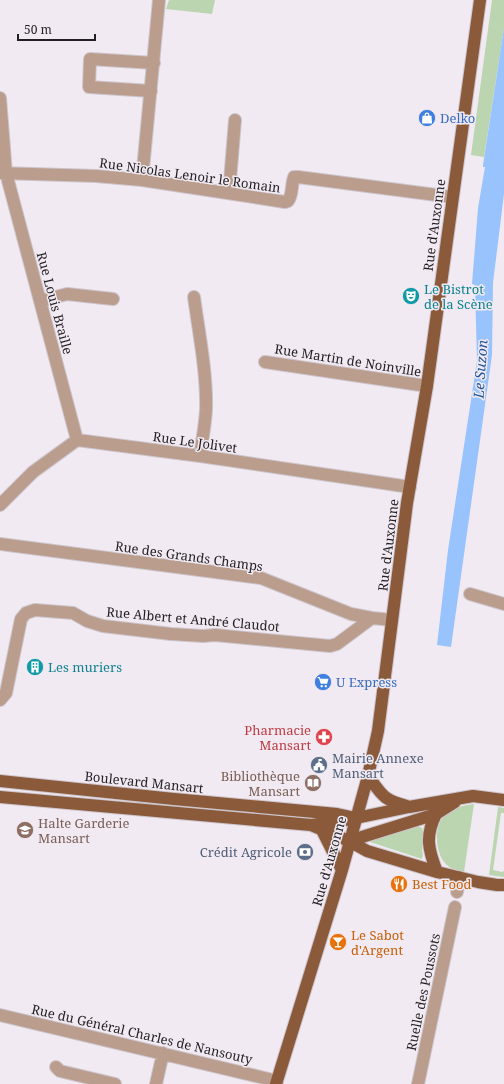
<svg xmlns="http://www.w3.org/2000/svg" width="504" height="1084" font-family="'Noto Serif',serif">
<rect width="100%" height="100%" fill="#f2eaf2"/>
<path fill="#bad5b0" d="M 169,0 L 215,0 L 212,14 L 166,9 Z
M 492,0 L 504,0 L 504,28 L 484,157 L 471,155 Z
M 474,804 L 464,872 C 458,870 452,870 447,865 C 435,855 433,826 445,815 C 453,808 464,805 474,804 Z
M 498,807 L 504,808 L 504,813 L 501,813 L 493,870 L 502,872 L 504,871 L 504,877 L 489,875 Z
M 417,826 L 422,828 L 423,832 L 422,850 L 423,855 L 422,859 L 370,842 L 370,840 Z"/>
<path fill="#99c3fc" d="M 504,28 L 504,194 L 493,283 L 492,355 L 451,647 L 437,645 L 448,550 L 477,361 L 475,285 L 472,284 L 478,208 L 485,167 L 483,167 L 483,165 Z"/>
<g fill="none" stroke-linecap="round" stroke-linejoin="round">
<defs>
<path id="minor" d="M 151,91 L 89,87 L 90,59 L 154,63
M 0,98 L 6,173 L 77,440
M 0,173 L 96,176 L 142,180 L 285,202 L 288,201 C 293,195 291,185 294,177 L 298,177 L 452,197
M 142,180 L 159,0
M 229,193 L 235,120
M 194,297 C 199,334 207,373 206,410 C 205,426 202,441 200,456
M 40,301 L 67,294 L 113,299
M 265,362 L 427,386
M 0,505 L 33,472 L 77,440 L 200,456 L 410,487
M 0,544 L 261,578 L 351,614 L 372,618 L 392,620
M 470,594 L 504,604
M 0,700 L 6,693 L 21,619 L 26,613 L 35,610 L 73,613 L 87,621 L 103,626 L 171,634 L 203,636 L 215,635 L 330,646 L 337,644 L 372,618
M 457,892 L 459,877
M 0,1015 L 277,1081
M 56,1067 L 60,1071 L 115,1084
M 156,1084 L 163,1053
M 418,1084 L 455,907"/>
<path id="major" d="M 368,776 C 382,795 383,800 407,806
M 0,781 L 174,799 L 337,814 L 351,817
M 0,797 L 311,825 L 337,822 L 409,807 L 473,796 L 504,800
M 436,814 C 425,836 428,849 437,872
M 311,825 L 349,841 L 367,851 L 437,872 L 478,882 L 497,885 L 504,885
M 322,830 L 342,870
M 349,841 L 436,814 L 455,802
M 276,1084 L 342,870 L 368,776 L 378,731 L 407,503 L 427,386 L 480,0"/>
</defs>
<use href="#minor" stroke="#cdc5cd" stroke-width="14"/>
<use href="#major" stroke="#cdc5cd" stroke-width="14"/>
<use href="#minor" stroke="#ba9d8c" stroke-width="12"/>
<use href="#major" stroke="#8a5a3a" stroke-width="12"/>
</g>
<defs>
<symbol id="shop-disc" viewBox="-11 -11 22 22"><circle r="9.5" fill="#3f7fe0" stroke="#f2eaf2"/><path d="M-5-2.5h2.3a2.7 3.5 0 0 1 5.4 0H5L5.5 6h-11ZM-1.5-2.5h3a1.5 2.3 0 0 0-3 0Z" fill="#fff"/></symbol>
<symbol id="theatre-disc" viewBox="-11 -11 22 22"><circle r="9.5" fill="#0f9aa8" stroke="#f2eaf2"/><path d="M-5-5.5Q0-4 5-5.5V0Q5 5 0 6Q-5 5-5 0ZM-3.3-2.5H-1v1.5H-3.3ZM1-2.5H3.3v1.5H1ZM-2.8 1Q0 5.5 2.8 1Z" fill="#fff"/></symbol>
<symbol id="building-disc" viewBox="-11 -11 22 22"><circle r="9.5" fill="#0f9aa8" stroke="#f2eaf2"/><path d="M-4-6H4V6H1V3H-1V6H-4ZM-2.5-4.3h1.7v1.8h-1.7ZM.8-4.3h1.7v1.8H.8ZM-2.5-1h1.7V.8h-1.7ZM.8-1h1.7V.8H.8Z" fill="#fff"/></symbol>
<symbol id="supermarket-disc" viewBox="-11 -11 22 22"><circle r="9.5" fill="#3f7fe0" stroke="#f2eaf2"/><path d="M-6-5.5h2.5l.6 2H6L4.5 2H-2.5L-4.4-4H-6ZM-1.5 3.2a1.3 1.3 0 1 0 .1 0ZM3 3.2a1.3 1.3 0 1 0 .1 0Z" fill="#fff"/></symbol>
<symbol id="pharmacy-disc" viewBox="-11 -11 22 22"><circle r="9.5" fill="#e0444e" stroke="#f2eaf2"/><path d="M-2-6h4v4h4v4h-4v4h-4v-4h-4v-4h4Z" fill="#fff"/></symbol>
<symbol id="civic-disc" viewBox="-11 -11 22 22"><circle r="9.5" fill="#5c6f8a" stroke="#f2eaf2"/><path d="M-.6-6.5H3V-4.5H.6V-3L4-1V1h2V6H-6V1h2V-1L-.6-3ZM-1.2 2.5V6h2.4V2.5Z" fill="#fff"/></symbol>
<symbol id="library-disc" viewBox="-11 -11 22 22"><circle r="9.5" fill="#8d6e63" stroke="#f2eaf2"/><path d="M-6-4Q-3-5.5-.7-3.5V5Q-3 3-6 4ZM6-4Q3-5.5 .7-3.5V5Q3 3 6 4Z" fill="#fff"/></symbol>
<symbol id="school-disc" viewBox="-11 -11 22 22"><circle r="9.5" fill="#8d6e63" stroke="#f2eaf2"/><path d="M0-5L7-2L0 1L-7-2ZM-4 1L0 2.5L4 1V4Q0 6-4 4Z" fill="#fff"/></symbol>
<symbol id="bank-disc" viewBox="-11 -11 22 22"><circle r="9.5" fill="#5c6f8a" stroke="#f2eaf2"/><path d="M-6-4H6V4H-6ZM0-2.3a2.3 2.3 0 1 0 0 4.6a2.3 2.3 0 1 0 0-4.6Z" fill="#fff"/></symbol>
<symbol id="restaurant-disc" viewBox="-11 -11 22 22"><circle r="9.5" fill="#e8710a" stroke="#f2eaf2"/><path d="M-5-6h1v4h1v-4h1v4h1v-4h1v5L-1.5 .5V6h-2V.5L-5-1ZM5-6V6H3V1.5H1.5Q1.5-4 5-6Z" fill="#fff"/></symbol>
<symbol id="bar-disc" viewBox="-11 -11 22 22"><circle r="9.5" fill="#e8710a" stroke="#f2eaf2"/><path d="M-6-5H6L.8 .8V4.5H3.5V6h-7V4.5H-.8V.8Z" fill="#fff"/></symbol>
</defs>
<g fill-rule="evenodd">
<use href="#shop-disc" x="417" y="108" width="20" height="20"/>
<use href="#theatre-disc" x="401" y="286" width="20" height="20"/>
<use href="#building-disc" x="25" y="657" width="20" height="20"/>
<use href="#supermarket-disc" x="313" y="672" width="20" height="20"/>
<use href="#pharmacy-disc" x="314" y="727" width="20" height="20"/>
<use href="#civic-disc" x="309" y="755" width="20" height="20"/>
<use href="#library-disc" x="303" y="773" width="20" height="20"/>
<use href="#school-disc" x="15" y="820" width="20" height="20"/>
<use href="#bank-disc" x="295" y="842" width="20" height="20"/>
<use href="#restaurant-disc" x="389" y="874" width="20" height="20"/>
<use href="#bar-disc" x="328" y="932" width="20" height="20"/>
</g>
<g text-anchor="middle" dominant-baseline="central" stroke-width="3" stroke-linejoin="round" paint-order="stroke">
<g font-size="13" fill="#366cbe" stroke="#f2eaf2" text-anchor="start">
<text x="440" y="118">Delko</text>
<text x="336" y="682">U Express</text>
</g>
<g font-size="13" fill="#221f22" stroke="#f2eaf2">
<text transform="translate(190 175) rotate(8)">Rue Nicolas Lenoir le Romain</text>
<text transform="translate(434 225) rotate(-82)">Rue d'Auxonne</text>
<text transform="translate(55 303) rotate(75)">Rue Louis Braille</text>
<text transform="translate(348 360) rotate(9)">Rue Martin de Noinville</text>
<text transform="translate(195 442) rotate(8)">Rue Le Jolivet</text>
<text transform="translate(388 545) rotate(-83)">Rue d'Auxonne</text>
<text transform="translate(189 556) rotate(8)">Rue des Grands Champs</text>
<text transform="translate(193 619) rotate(5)">Rue Albert et André Claudot</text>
<text transform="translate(144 782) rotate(6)">Boulevard Mansart</text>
<text transform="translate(329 861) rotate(-74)">Rue d'Auxonne</text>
<text transform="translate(423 992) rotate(-78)">Ruelle des Poussots</text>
<text transform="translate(142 1034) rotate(13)">Rue du Général Charles de Nansouty</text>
</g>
<g font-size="13" fill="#0d838f" stroke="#f2eaf2" text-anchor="start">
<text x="424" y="289">Le Bistrot<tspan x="424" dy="15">de la Scène</tspan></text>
<text x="48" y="667">Les muriers</text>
</g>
<g font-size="13" fill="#be3a42" stroke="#f2eaf2" text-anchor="end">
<text x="311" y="730">Pharmacie<tspan x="311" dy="15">Mansart</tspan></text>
</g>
<g font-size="13" fill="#4e5e75" stroke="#f2eaf2" text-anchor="start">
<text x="332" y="758">Mairie Annexe<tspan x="332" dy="15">Mansart</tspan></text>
<text x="292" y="852" text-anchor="end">Crédit Agricole</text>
</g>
<g font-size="13" fill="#785e54" stroke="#f2eaf2" text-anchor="end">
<text x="300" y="776">Bibliothèque<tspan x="300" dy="15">Mansart</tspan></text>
<text x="38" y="823" text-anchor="start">Halte Garderie<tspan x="38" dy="15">Mansart</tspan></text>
</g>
<g font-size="13" fill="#c56008" stroke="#f2eaf2" text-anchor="start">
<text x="412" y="884">Best Food</text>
<text x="351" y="935">Le Sabot<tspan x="351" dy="15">d'Argent</tspan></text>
</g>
<g font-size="14" font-style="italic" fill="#1f5497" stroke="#f2eaf2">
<text transform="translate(480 369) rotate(-86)">Le Suzon</text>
</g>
</g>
<path d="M18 34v6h77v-6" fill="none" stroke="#221f22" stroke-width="2"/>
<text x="24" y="34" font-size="12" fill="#221f22" stroke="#f2eaf2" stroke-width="3" paint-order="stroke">50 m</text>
</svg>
